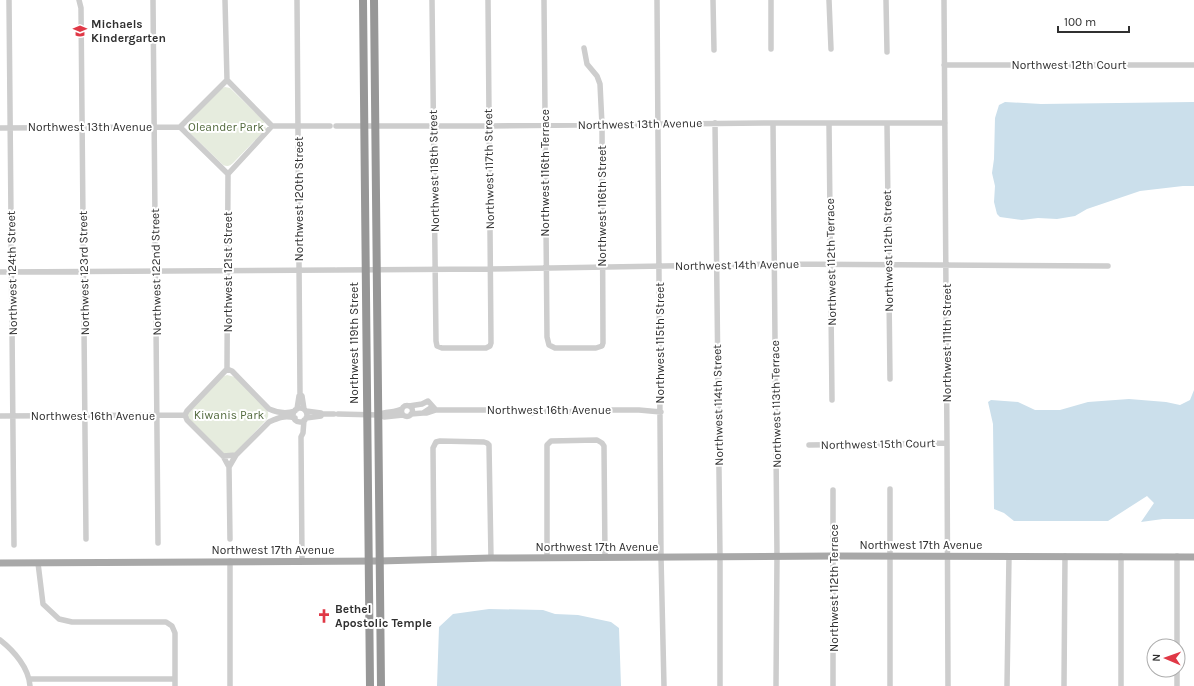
<svg xmlns="http://www.w3.org/2000/svg" width="1194" height="686" font-family="Karla,sans-serif">
<rect width="100%" height="100%" fill="#fff"/>
<path fill="#e6ecde" d="M 225,87 L 230,88 L 264,121 L 266,129 L 234,162 C 230,166 228,167 223,165 L 188,131 L 187,127 L 188,123 L 220,89 Z
M 227,375 L 235,377 L 266,408 C 269,413 269,416 266,420 L 235,453 L 227,455 L 223,453 L 191,422 L 187,415 L 189,412 L 222,377 Z"/>
<path fill="#cbdfeb" d="M 1005,102 L 1041,104 L 1194,102 L 1194,186 L 1183,186 L 1140,191 L 1087,209 L 1075,216 L 1057,219 L 1038,218 L 1022,220 L 1000,217 L 997,214 L 994,202 L 995,186 L 992,173 L 994,159 L 995,118 L 999,105 Z
M 1194,390 L 1194,519 L 1163,519 L 1141,522 L 1154,503 L 1147,496 L 1108,521 L 1014,521 L 1004,513 L 994,509 L 993,424 L 988,402 L 991,400 L 1018,402 L 1035,410 L 1060,410 L 1088,402 L 1129,399 L 1166,402 L 1180,405 L 1190,400 Z
M 489,609 L 543,610 L 555,614 L 578,615 L 611,622 L 619,628 L 621,686 L 437,686 L 439,627 L 453,614 Z"/>
<g fill="none" stroke-linecap="round" stroke-linejoin="round">
<path stroke="#cdcdcd" stroke-width="5.5" d="M 9,0 L 14,545
M 79,0 L 81,8 L 86,539
M 153,0 L 158,543
M 225,0 L 227,80
M 432,0 L 436,341 L 437,346 L 442,348 L 486,348 L 490,346 L 491,343 L 488,0
M 544,0 L 547,337 L 549,345 L 555,348 L 596,348 L 602,346 L 603,343 L 602,125 L 600,84 L 597,76 L 587,64 L 584,48
M 657,0 L 661,557 L 664,686
M 713,0 L 714,50
M 771,0 L 771,49
M 829,0 L 831,49
M 886,0 L 887,52
M 944,0 L 947,443 L 948,686
M 944,65 L 1194,65
M 227,80 L 272,126 L 330,126
M 715,123 L 720,557 L 720,686
M 773,123 L 777,556 L 776,686
M 829,123 L 832,400
M 887,123 L 890,379
M 336,126 L 488,126 L 773,123 L 945,123
M 180,127 L 228,174
M 0,128 L 180,127 L 227,80
M 228,174 L 272,126
M 337,270 L 490,269 L 774,264 L 1108,266
M 0,272 L 335,270
M 227,369 L 228,174
M 227,369 L 187,411 L 185,415 L 187,420 L 223,456 L 229,467
M 227,369 L 232,371 L 269,409 C 278,413 286,414 295,411
M 300,394 L 302,396 L 304,409
M401.5 411a5.5 5.5 0 1 1 11 0a5.5 5.5 0 1 1-11 0Z
M 409,406 L 422,404 L 428,401 L 436,410 L 522,410 L 532,413 L 543,411 L 569,412 L 579,410 L 639,410 L 661,412
M293 415a7 7 0 1 1 14 0a7 7 0 1 1-14 0Z
M 297,409 L 299,396 L 300,394 L 297,0
M 306,411 L 321,413 L 322,414 L 334,414
M 423,413 L 427,413 L 436,410
M 338,414 L 378,415 L 384,417 L 403,415
M 411,414 L 423,413 L 432,407
M 378,415 C 386,411 394,413 402,409
M 0,416 L 185,415
M 306,418 L 321,416 L 322,414
M 809,445 L 947,443
M 223,456 L 236,455 L 269,422 C 278,418 284,415 295,418
M 230,539 L 229,467 L 236,455
M 547,558 L 547,445 L 551,441 L 597,440 L 602,443 L 604,446 L 605,557
M 302,560 L 301,437 L 303,433 L 304,420
M 434,560 L 433,448 L 436,442 L 440,441 L 484,442 L 487,443 L 489,445 L 491,558
M 230,561 L 230,686
M 38,563 L 43,604 L 59,619 L 72,622 L 166,622 L 172,626 L 175,633 L 175,686
M 0,640 C 14,651 29,668 30,686
M 1177,646 L 1177,556
M 29,679 L 175,679
M 833,686 L 833,490
M 890,686 L 890,489
M 1007,686 L 1009,556
M 1064,686 L 1065,556
M 1121,686 L 1121,556
M 1177,686 L 1177,670"/>
<path stroke="#a8a8a8" stroke-width="7" d="M 0,563 L 379,561 L 491,558 L 834,556 L 1194,557"/>
<path stroke="#979797" stroke-width="8" d="M 363,0 L 370,686
M 374,0 L 381,686"/>
</g>
<defs>
<symbol id="school-bare" viewBox="-9 -9 18 18"><path d="M0-5L7-2L0 1L-7-2ZM-4 1L0 2.5L4 1V4Q0 6-4 4Z" fill="#e03846" stroke="#fff" stroke-width="2.5" paint-order="stroke"/></symbol>
<symbol id="church-bare" viewBox="-9 -9 18 18"><path d="M-1.2-6h2.4v3.5h3.3v2.4h-3.3V6h-2.4V-.1h-3.3v-2.4h3.3Z" fill="#e03846" stroke="#fff" stroke-width="2.5" paint-order="stroke"/></symbol>
</defs>
<g fill-rule="evenodd">
<use href="#school-bare" x="70" y="21" width="20" height="20"/>
<use href="#church-bare" x="314" y="606" width="20" height="20"/>
</g>
<g text-anchor="middle" dominant-baseline="central" stroke-width="4" stroke-linejoin="round" paint-order="stroke">
<g font-size="12" font-weight="bold" fill="#303030" stroke="#fff" text-anchor="start">
<text x="91" y="24">Michaels<tspan x="91" dy="14">Kindergarten</tspan></text>
<text x="335" y="609">Bethel<tspan x="335" dy="14">Apostolic Temple</tspan></text>
</g>
<g font-size="12" fill="#303030" stroke="#fff">
<text x="1069" y="65">Northwest 12th Court</text>
<text transform="translate(640 124) rotate(-1)">Northwest 13th Avenue</text>
<text x="90" y="127">Northwest 13th Avenue</text>
<text transform="translate(489 169) rotate(-91)">Northwest 117th Street</text>
<text transform="translate(434 171) rotate(-91)">Northwest 118th Street</text>
<text transform="translate(545 173) rotate(-90)">Northwest 116th Terrace</text>
<text transform="translate(299 199) rotate(-90)">Northwest 120th Street</text>
<text transform="translate(602 206) rotate(-90)">Northwest 116th Street</text>
<text transform="translate(888 251) rotate(-91)">Northwest 112th Street</text>
<text transform="translate(831 262) rotate(-91)">Northwest 112th Terrace</text>
<text transform="translate(737 265) rotate(-1)">Northwest 14th Avenue</text>
<text transform="translate(156 272) rotate(-91)">Northwest 122nd Street</text>
<text transform="translate(228 272) rotate(-90)">Northwest 121st Street</text>
<text transform="translate(12 273) rotate(-91)">Northwest 124th Street</text>
<text transform="translate(84 273) rotate(-91)">Northwest 123rd Street</text>
<text transform="translate(354 343) rotate(-90)">Northwest 119th Street</text>
<text transform="translate(660 343) rotate(-90)">Northwest 115th Street</text>
<text transform="translate(947 343) rotate(-90)">Northwest 111th Street</text>
<text transform="translate(776 404) rotate(-91)">Northwest 113th Terrace</text>
<text transform="translate(718 405) rotate(-91)">Northwest 114th Street</text>
<text x="549" y="410">Northwest 16th Avenue</text>
<text x="93" y="416">Northwest 16th Avenue</text>
<text transform="translate(878 444) rotate(-1)">Northwest 15th Court</text>
<text x="921" y="545">Northwest 17th Avenue</text>
<text x="597" y="547">Northwest 17th Avenue</text>
<text x="273" y="550">Northwest 17th Avenue</text>
<text transform="translate(834 588) rotate(-90)">Northwest 112th Terrace</text>
</g>
<g font-size="12" fill="#536a3e" stroke="#fff">
<text x="226" y="127">Oleander Park</text>
<text x="229" y="415">Kiwanis Park</text>
</g>
</g>
<g transform="translate(1166 658) rotate(272)"><circle r="19" fill="#ffffff" stroke="#acacac"/>
<path d="M0-3L7 15L0 10L-7 15Z" fill="#e03846"/>
<text y="-6" font-size="11" font-weight="bold" text-anchor="middle" fill="#303030">N</text>
</g>
<path d="M1058 26v6h71v-6" fill="none" stroke="#303030" stroke-width="2"/>
<text x="1064" y="26" font-size="12" fill="#303030" stroke="#ffffff" stroke-width="3" paint-order="stroke">100 m</text>
</svg>
